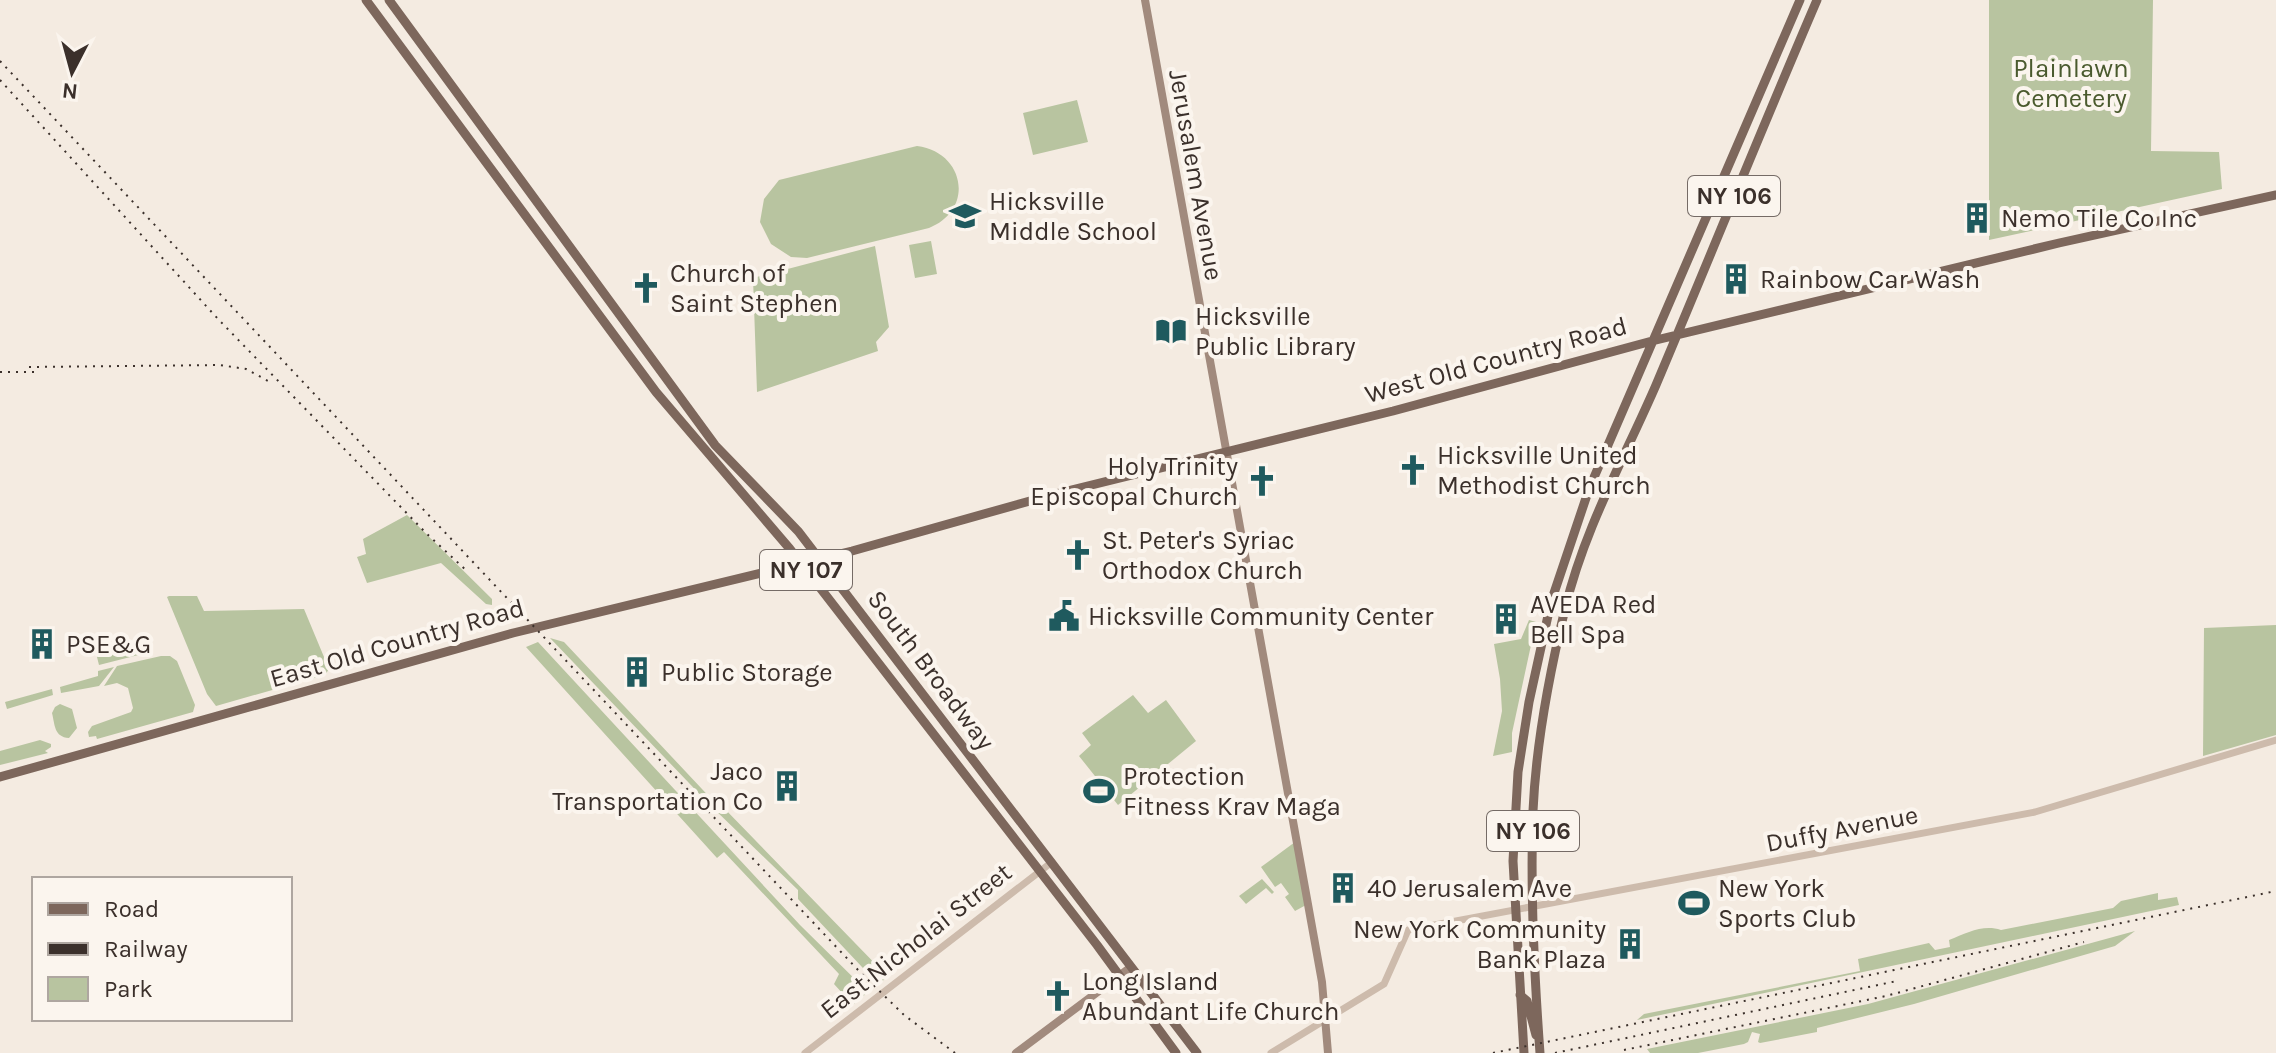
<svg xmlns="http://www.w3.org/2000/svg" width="2276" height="1053" font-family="Karla,sans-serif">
<rect width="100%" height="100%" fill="#f4ebe1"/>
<path fill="#b8c4a0" d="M 1989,0 L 2153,0 L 2151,151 L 2219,152 L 2222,189 L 1989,240 Z
M 1077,100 L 1088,142 L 1033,155 L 1023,113 Z
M 917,146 C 965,152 975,210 929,228 L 807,258 L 791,257 L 771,244 L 760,222 L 764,199 L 779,180 Z
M 931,241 L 937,274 L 915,278 L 909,245 Z
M 875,246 L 889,327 L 876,342 L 878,351 L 757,392 L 753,278 Z
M 407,515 L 492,599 L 492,605 L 486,604 L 441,563 L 367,583 L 357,557 L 366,554 L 363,539 Z
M 169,596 L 197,596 L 204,611 L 304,609 L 329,669 L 325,675 L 216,706 L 207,694 L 167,597 Z
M 1529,620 L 1536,622 L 1512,733 L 1512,752 L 1493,756 L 1502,711 L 1500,679 L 1494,644 L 1521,639 Z
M 2276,625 L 2276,735 L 2203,756 L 2204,628 Z
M 550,638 L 564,642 L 717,805 L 722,806 L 888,977 L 878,984 L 798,899 L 798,890 L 712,807 Z
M 538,642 L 800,925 L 868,992 L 853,1005 L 834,984 L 839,974 L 724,852 L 717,858 L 526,647 Z
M 121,649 L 149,649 L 150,652 L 99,665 L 96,653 Z
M 161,656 L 170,656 L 177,661 L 195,705 L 193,712 L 97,739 L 96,736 L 89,737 L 88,732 L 92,726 L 131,712 L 133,708 L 128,688 L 117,683 L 104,686 L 117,666 Z
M 114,667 L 99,686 L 61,693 L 60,687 L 98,676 L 98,671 Z
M 52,689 L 53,695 L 7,709 L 5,702 Z
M 1133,695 L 1148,713 L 1166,700 L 1196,741 L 1118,805 L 1079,756 L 1091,745 L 1082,733 Z
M 60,704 L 72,709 L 77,728 L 69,738 C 54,737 55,725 52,713 L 55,707 Z
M 40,740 L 51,744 L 51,747 L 45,751 L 48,753 L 0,765 L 0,751 Z
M 1295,842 L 1306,905 L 1295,911 L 1285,897 L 1289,894 L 1281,883 L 1275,887 L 1261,867 Z
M 1262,879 L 1274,892 L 1272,894 L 1266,888 L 1246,904 L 1239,896 Z
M 2158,893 L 2158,900 L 2177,897 L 2179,905 L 1637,1020 L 1644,1014 L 1860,971 L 1858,959 L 1929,943 L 1935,950 L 1950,947 L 1949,940 C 1967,933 1983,924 2001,930 L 2113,908 L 2121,901 Z
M 2135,931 L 2115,946 L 1914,1004 L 1817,1028 L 1817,1032 L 1760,1043 L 1758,1042 L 1760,1034 L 1752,1032 L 1748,1042 L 1744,1044 L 1698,1053 L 1650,1053 L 1647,1049 L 1868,1004 Z"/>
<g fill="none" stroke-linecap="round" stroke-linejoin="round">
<path stroke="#cdbbac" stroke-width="7" d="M 805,1053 L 1052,862
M 1271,1053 L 1384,984 L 1408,930 L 2035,812 L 2276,740"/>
<path stroke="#a18a7d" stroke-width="8" d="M 1145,0 L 1322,982 L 1328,1053
M 1016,1053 L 1131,967"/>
<path stroke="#7d675c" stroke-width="9" d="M 366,0 L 656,392 L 790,549 L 1097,945 L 1176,1053
M 389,0 L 715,445 L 798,531 L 1197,1053
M 0,777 L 513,633 L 852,551 L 1055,494 L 1393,411 L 1652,341 L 2059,243 L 2276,195
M 1520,995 L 1527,1001 L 1536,1035
M 1524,1053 L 1513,861 L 1518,772 L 1529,702 L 1551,602 L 1589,489 L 1800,0
M 1540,1053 C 1534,972 1530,892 1533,811 C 1536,743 1549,675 1565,609 C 1584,529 1624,459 1656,385 C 1710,257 1762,128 1817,0"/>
<path stroke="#3b302b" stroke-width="2" stroke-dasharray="2 6" stroke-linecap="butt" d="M 0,61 L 859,971 L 904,1015 L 955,1053
M 0,80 L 218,319 L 426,533 L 468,572
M 29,367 L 220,365 L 246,369 L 270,382
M 0,372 L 39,372
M 1624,1050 L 1886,996 L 2084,942
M 1493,1053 L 2276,891
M 1555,1053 L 1897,981"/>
</g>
<defs>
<symbol id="school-bare" viewBox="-9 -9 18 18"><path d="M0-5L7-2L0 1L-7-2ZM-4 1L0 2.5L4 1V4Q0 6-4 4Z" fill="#1f5a5e" stroke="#fbf5ee" stroke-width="2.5" paint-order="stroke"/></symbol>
<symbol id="building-bare" viewBox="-9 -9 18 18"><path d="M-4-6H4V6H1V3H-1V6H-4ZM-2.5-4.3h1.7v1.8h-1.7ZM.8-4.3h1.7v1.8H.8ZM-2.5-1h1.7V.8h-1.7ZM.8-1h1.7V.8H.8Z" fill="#1f5a5e" stroke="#fbf5ee" stroke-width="2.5" paint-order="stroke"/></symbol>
<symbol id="church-bare" viewBox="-9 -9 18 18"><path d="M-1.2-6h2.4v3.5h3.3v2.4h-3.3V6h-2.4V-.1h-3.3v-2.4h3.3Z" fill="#1f5a5e" stroke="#fbf5ee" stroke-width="2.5" paint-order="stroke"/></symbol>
<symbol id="library-bare" viewBox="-9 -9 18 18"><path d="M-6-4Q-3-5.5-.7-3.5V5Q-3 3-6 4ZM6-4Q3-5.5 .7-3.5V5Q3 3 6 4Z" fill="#1f5a5e" stroke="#fbf5ee" stroke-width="2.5" paint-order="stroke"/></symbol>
<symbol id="civic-bare" viewBox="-9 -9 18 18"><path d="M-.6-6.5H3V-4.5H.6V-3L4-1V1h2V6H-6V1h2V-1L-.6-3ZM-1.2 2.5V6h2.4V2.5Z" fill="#1f5a5e" stroke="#fbf5ee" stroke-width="2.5" paint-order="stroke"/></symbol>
<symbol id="stadium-bare" viewBox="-9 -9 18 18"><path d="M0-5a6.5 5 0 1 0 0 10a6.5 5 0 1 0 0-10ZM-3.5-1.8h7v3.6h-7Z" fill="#1f5a5e" stroke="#fbf5ee" stroke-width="2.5" paint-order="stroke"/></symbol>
</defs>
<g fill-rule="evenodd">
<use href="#school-bare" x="943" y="194" width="44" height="44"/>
<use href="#building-bare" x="1955" y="196" width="44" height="44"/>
<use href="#building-bare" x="1714" y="257" width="44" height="44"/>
<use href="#church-bare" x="624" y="266" width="44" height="44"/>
<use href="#library-bare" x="1149" y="309" width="44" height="44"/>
<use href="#church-bare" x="1391" y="448" width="44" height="44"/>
<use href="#church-bare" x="1240" y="459" width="44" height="44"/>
<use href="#church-bare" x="1056" y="533" width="44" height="44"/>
<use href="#civic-bare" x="1042" y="594" width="44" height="44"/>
<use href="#building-bare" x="1484" y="597" width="44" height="44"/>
<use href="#building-bare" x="20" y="622" width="44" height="44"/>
<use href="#building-bare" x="615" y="650" width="44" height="44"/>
<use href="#building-bare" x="765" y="764" width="44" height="44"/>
<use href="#stadium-bare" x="1077" y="769" width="44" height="44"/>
<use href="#building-bare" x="1321" y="866" width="44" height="44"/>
<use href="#stadium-bare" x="1672" y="881" width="44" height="44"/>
<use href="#building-bare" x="1608" y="922" width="44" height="44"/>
<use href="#church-bare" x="1036" y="974" width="44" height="44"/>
</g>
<g text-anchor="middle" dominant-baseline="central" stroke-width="8" stroke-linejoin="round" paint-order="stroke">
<g fill="#fbf5ee" stroke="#756b66" stroke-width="2">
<rect x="1688" y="176" width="92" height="40" rx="6"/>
<rect x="760" y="550" width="92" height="40" rx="6"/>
<rect x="1487" y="811" width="92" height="40" rx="6"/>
</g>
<g font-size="24" font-weight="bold" fill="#3b302b">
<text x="1734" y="196">NY 106</text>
<text x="806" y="570">NY 107</text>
<text x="1533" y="831">NY 106</text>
</g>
<g font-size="26" fill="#4a5a2e" stroke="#fbf5ee">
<text x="2071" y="68">Plainlawn<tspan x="2071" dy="30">Cemetery</tspan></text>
</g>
<g font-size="26" fill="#3b302b" stroke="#fbf5ee">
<text transform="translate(1196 175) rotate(80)">Jerusalem Avenue</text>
<text transform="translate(1496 360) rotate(-15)">West Old Country Road</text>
<text transform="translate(397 643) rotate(-16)">East Old Country Road</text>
<text transform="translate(931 670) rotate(53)">South Broadway</text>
<text transform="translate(1842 829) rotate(-11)">Duffy Avenue</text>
<text transform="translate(916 941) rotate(-38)">East Nicholai Street</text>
</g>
<g font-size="26" fill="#3b302b" stroke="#fbf5ee" text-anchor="start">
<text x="989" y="201">Hicksville<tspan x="989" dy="30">Middle School</tspan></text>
<text x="2001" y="218">Nemo Tile Co Inc</text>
<text x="670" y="273">Church of<tspan x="670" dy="30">Saint Stephen</tspan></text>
<text x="1760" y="279">Rainbow Car Wash</text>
<text x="1195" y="316">Hicksville<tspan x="1195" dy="30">Public Library</tspan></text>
<text x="1437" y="455">Hicksville United<tspan x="1437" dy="30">Methodist Church</tspan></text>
<text x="1238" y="466" text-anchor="end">Holy Trinity<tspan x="1238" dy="30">Episcopal Church</tspan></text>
<text x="1102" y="540">St. Peter's Syriac<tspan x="1102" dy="30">Orthodox Church</tspan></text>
<text x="1530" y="604">AVEDA Red<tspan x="1530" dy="30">Bell Spa</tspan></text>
<text x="1088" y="616">Hicksville Community Center</text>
<text x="66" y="644">PSE&amp;G</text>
<text x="661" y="672">Public Storage</text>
<text x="763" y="771" text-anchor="end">Jaco<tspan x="763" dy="30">Transportation Co</tspan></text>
<text x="1123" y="776">Protection<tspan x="1123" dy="30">Fitness Krav Maga</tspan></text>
<text x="1367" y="888">40 Jerusalem Ave</text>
<text x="1718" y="888">New York<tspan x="1718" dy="30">Sports Club</tspan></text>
<text x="1606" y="929" text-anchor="end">New York Community<tspan x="1606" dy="30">Bank Plaza</tspan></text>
<text x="1082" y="981">Long Island<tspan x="1082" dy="30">Abundant Life Church</tspan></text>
</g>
</g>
<rect x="32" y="877" width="260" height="144" fill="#fbf5ee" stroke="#aea6a0" stroke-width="2"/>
<rect x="48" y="903" width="40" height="12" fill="#7d675c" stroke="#aea6a0" stroke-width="2"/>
<text x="104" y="917" font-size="24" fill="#3b302b">Road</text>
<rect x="48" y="943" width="40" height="12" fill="#3b302b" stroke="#aea6a0" stroke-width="2"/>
<text x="104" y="957" font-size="24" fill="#3b302b">Railway</text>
<rect x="48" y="977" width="40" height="24" fill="#b8c4a0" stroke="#aea6a0" stroke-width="2"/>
<text x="104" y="997" font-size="24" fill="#3b302b">Park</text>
<g transform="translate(72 72) rotate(186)" stroke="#fbf5ee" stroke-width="6" paint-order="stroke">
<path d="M0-6L14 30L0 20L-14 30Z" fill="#3b302b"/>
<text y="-12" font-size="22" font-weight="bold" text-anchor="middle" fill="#3b302b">N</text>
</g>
</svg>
